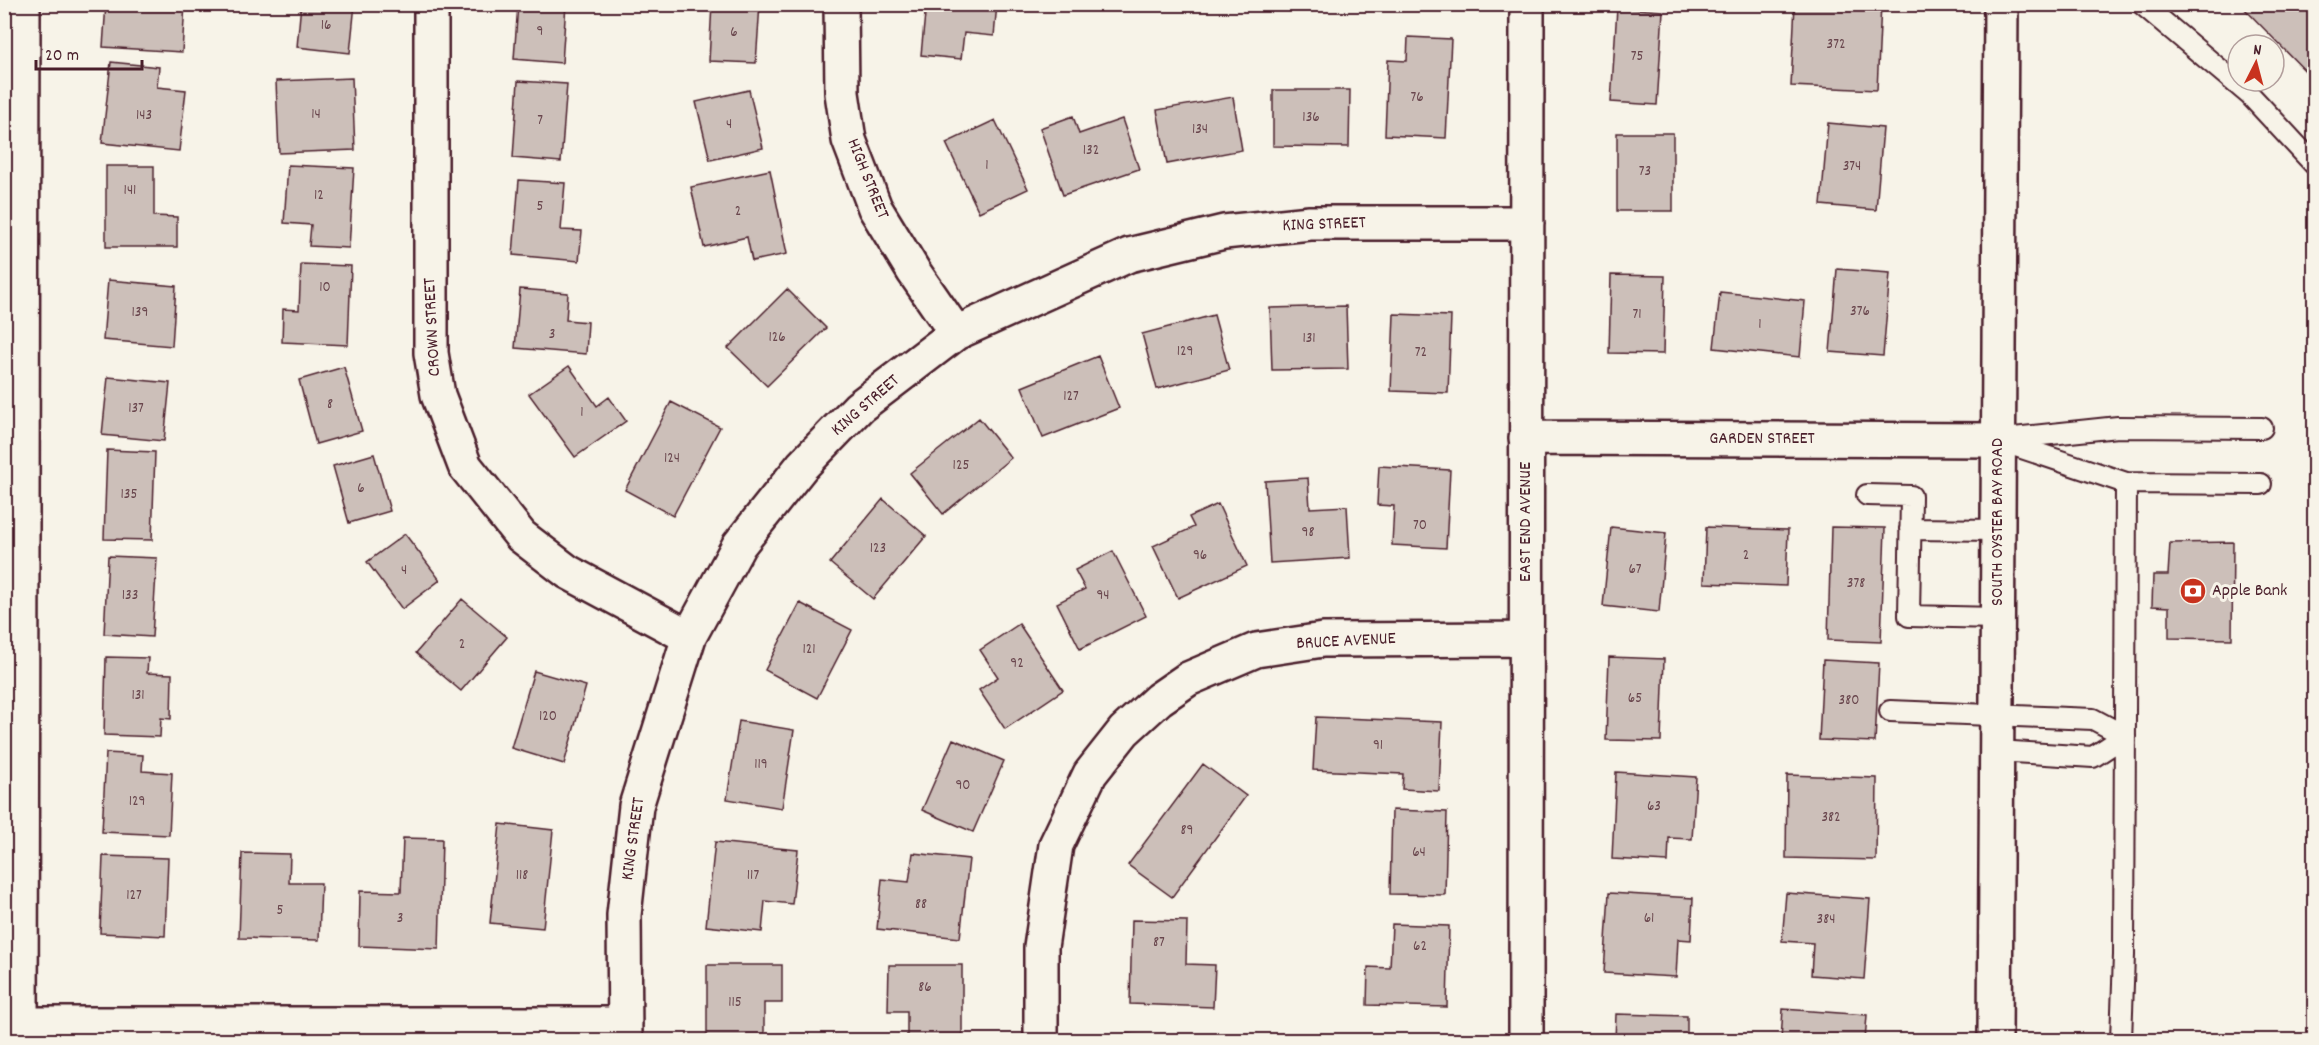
<svg xmlns="http://www.w3.org/2000/svg" width="2319" height="1045" font-family="Dekko,sans-serif">
<rect width="100%" height="100%" fill="#f7f3e8"/>
<filter id="ink" filterUnits="userSpaceOnUse"><feTurbulence type="fractalNoise" baseFrequency=".0167" numOctaves="2"/><feDisplacementMap in="SourceGraphic" scale="12" xChannelSelector="R" yChannelSelector="G"/><feConvolveMatrix kernelMatrix="1 2 1 2 8 2 1 2 1" color-interpolation-filters="sRGB"/></filter>
<g filter="url(#ink)">
<path fill="#ccbfb9" stroke="#4a1f2b" stroke-width="1.5" d="M 106,4 L 185,4 L 182,52 L 103,47 Z
M 301,4 L 355,4 L 350,53 L 297,47 Z
M 518,4 L 566,4 L 562,63 L 514,59 Z
M 712,4 L 760,4 L 756,63 L 709,61 Z
M 926,4 L 997,4 L 994,36 L 964,33 L 961,59 L 921,55 Z
M 1795,4 L 1881,4 L 1877,90 L 1791,86 Z
M 2240,4 L 2314,4 L 2314,80 Z
M 1617,8 L 1663,11 L 1657,105 L 1611,102 Z
M 1408,37 L 1451,39 L 1446,138 L 1385,135 L 1388,60 L 1407,61 Z
M 111,62 L 159,67 L 157,87 L 186,90 L 179,151 L 102,143 Z
M 352,78 L 355,150 L 279,153 L 276,81 Z
M 518,81 L 567,84 L 561,162 L 513,158 Z
M 749,90 L 763,148 L 710,160 L 696,102 Z
M 1273,90 L 1350,90 L 1349,147 L 1273,146 Z
M 1233,97 L 1242,150 L 1167,164 L 1157,110 Z
M 1073,116 L 1079,134 L 1122,119 L 1139,169 L 1063,195 L 1040,128 Z
M 995,120 L 1028,189 L 979,212 L 946,143 Z
M 1828,123 L 1883,128 L 1876,210 L 1821,205 Z
M 1617,133 L 1673,133 L 1673,211 L 1617,211 Z
M 288,165 L 354,168 L 349,248 L 309,246 L 311,225 L 284,223 Z
M 106,166 L 154,166 L 154,216 L 177,217 L 177,247 L 106,247 Z
M 770,170 L 787,254 L 752,261 L 747,237 L 704,247 L 691,187 Z
M 519,180 L 565,183 L 561,230 L 582,231 L 579,261 L 513,255 Z
M 301,264 L 351,266 L 348,345 L 282,342 L 283,309 L 299,310 Z
M 1837,269 L 1890,273 L 1883,356 L 1830,352 Z
M 1611,275 L 1665,276 L 1663,354 L 1609,353 Z
M 108,280 L 176,286 L 172,346 L 103,340 Z
M 520,289 L 568,293 L 566,320 L 588,322 L 586,354 L 515,348 Z
M 787,289 L 826,328 L 767,386 L 728,348 Z
M 1720,292 L 1805,301 L 1800,357 L 1714,348 Z
M 1346,306 L 1348,369 L 1272,370 L 1270,308 Z
M 1394,314 L 1451,316 L 1448,393 L 1391,391 Z
M 1214,315 L 1229,370 L 1157,389 L 1142,334 Z
M 1098,356 L 1119,408 L 1043,438 L 1022,387 Z
M 569,366 L 597,406 L 609,397 L 626,421 L 575,457 L 529,394 Z
M 344,367 L 362,431 L 316,444 L 299,380 Z
M 108,377 L 170,383 L 164,441 L 102,435 Z
M 671,402 L 720,427 L 673,516 L 625,490 Z
M 979,418 L 1011,458 L 943,514 L 910,473 Z
M 107,450 L 155,452 L 152,540 L 104,539 Z
M 374,454 L 390,511 L 349,523 L 333,466 Z
M 1379,466 L 1450,470 L 1446,548 L 1392,545 L 1394,506 L 1377,505 Z
M 1308,478 L 1310,508 L 1347,506 L 1350,558 L 1270,563 L 1265,481 Z
M 883,499 L 926,536 L 873,599 L 830,563 Z
M 1218,504 L 1247,566 L 1178,598 L 1153,546 L 1194,527 L 1189,517 Z
M 1611,527 L 1666,533 L 1659,612 L 1603,606 Z
M 1706,527 L 1788,530 L 1786,586 L 1704,583 Z
M 1831,527 L 1885,528 L 1881,642 L 1828,640 Z
M 405,534 L 440,580 L 402,609 L 367,562 Z
M 2233,542 L 2232,639 L 2169,638 L 2169,607 L 2152,606 L 2153,575 L 2168,575 L 2170,543 Z
M 1113,551 L 1146,616 L 1080,649 L 1057,603 L 1085,589 L 1075,570 Z
M 108,556 L 157,558 L 152,637 L 104,634 Z
M 462,599 L 507,637 L 461,691 L 416,653 Z
M 800,603 L 852,630 L 817,698 L 765,670 Z
M 1019,624 L 1063,690 L 1005,729 L 979,690 L 998,677 L 980,650 Z
M 106,657 L 148,658 L 147,673 L 172,674 L 171,719 L 161,718 L 160,737 L 104,735 Z
M 1609,657 L 1664,659 L 1661,741 L 1606,740 Z
M 1823,660 L 1879,663 L 1875,742 L 1819,740 Z
M 534,671 L 586,686 L 564,764 L 511,748 Z
M 1316,717 L 1442,722 L 1439,791 L 1402,789 L 1403,774 L 1313,770 Z
M 739,721 L 794,730 L 782,808 L 727,799 Z
M 953,739 L 1004,761 L 973,832 L 922,810 Z
M 106,753 L 143,755 L 142,771 L 172,773 L 169,835 L 102,832 Z
M 1203,764 L 1246,796 L 1172,897 L 1128,865 Z
M 1616,772 L 1696,777 L 1692,839 L 1669,838 L 1668,862 L 1612,859 Z
M 1787,775 L 1877,778 L 1876,860 L 1786,858 Z
M 1392,810 L 1447,812 L 1445,895 L 1390,894 Z
M 500,824 L 553,830 L 543,928 L 490,923 Z
M 403,838 L 442,839 L 439,949 L 359,946 L 360,891 L 401,892 Z
M 715,842 L 798,850 L 792,904 L 765,901 L 762,932 L 706,926 Z
M 242,853 L 290,854 L 289,883 L 321,883 L 319,940 L 239,938 Z
M 913,853 L 969,859 L 960,938 L 877,929 L 882,879 L 909,882 Z
M 103,856 L 168,858 L 165,936 L 100,933 Z
M 1609,893 L 1693,898 L 1691,940 L 1678,939 L 1676,977 L 1604,973 Z
M 1786,893 L 1870,899 L 1864,979 L 1811,975 L 1813,943 L 1782,941 Z
M 1132,920 L 1187,921 L 1186,964 L 1215,965 L 1213,1007 L 1130,1004 Z
M 1392,924 L 1449,926 L 1447,1007 L 1367,1005 L 1368,967 L 1390,968 Z
M 707,965 L 782,965 L 782,1003 L 764,1003 L 764,1040 L 707,1040 Z
M 889,965 L 962,965 L 962,1040 L 907,1040 L 907,1011 L 888,1011 Z
M 1783,1009 L 1867,1015 L 1865,1040 L 1781,1040 Z
M 1616,1014 L 1687,1016 L 1687,1040 L 1615,1040 Z
M 1125,1034 L 1194,1040 L 1125,1040 Z
M 1375,1034 L 1444,1039 L 1443,1040 L 1374,1040 Z"/>
<g fill="none" stroke-linecap="round" stroke-linejoin="round">
<defs>
<path id="lane" d="M 2142,4 L 2250,95 L 2314,164
M 2004,439 L 2118,427 L 2262,428
M 1998,440 L 2126,483 L 2261,484
M 1867,495 L 1911,496 L 1909,616 L 1997,618
M 1910,529 L 1998,530
M 1890,711 L 2093,719 L 2125,736 L 2093,757 L 1997,751
M 2121,1040 L 2124,955 L 2126,483"/>
<path id="street" d="M 431,4 L 431,353 L 438,395 L 465,466 L 521,536 L 568,572 L 689,637
M 841,4 L 842,93 L 849,140 L 875,208 L 914,272 L 956,333
M 1526,438 L 1998,440
M 21,1024 L 625,1024
M 21,1040 L 23,4
M 625,1040 L 624,915 L 636,806 L 689,637 L 739,545 L 802,466 L 859,407 L 956,333 L 1129,255 L 1224,232 L 1310,223 L 1527,223
M 1041,1040 L 1041,947 L 1056,845 L 1090,774 L 1124,731 L 1159,699 L 1188,679 L 1256,650 L 1323,640 L 1526,639
M 1526,1040 L 1527,4"/>
<path id="secondary" d="M 1995,1040 L 2001,4"/>
</defs>
<use href="#lane" stroke="#4a1f2b" stroke-width="24"/>
<use href="#street" stroke="#4a1f2b" stroke-width="38"/>
<use href="#secondary" stroke="#4a1f2b" stroke-width="38"/>
<use href="#lane" stroke="#f7f3e8" stroke-width="20"/>
<use href="#street" stroke="#f7f3e8" stroke-width="33"/>
<use href="#secondary" stroke="#f7f3e8" stroke-width="33"/>
</g>
</g>
<defs>
<symbol id="bank-disc" viewBox="-11 -11 22 22"><circle r="9.5" fill="#c8321e" stroke="#f7f3e8"/><path d="M-6-4H6V4H-6ZM0-2.3a2.3 2.3 0 1 0 0 4.6a2.3 2.3 0 1 0 0-4.6Z" fill="#fff"/></symbol>
</defs>
<g fill-rule="evenodd">
<use href="#bank-disc" x="2178" y="576" width="30" height="30"/>
</g>
<g text-anchor="middle" dominant-baseline="central" stroke-width="6" stroke-linejoin="round" paint-order="stroke">
<g font-size="15" fill="#6a474e">
<text x="326" y="26">16</text>
<text x="540" y="32">9</text>
<text x="734" y="33">6</text>
<text x="1836" y="45">372</text>
<text x="1637" y="57">75</text>
<text x="1417" y="98">76</text>
<text x="316" y="115">14</text>
<text x="144" y="116">143</text>
<text x="1311" y="118">136</text>
<text x="540" y="121">7</text>
<text x="729" y="125">4</text>
<text x="1200" y="130">134</text>
<text x="1091" y="151">132</text>
<text x="987" y="166">1</text>
<text x="1852" y="167">374</text>
<text x="1645" y="172">73</text>
<text x="130" y="191">141</text>
<text x="319" y="196">12</text>
<text x="540" y="207">5</text>
<text x="738" y="212">2</text>
<text x="325" y="288">10</text>
<text x="1860" y="312">376</text>
<text x="140" y="313">139</text>
<text x="1637" y="315">71</text>
<text x="1760" y="325">1</text>
<text x="552" y="335">3</text>
<text x="777" y="338">126</text>
<text x="1309" y="339">131</text>
<text x="1185" y="352">129</text>
<text x="1421" y="353">72</text>
<text x="1071" y="397">127</text>
<text x="330" y="405">8</text>
<text x="136" y="409">137</text>
<text x="582" y="413">1</text>
<text x="672" y="459">124</text>
<text x="961" y="466">125</text>
<text x="361" y="489">6</text>
<text x="129" y="495">135</text>
<text x="1420" y="526">70</text>
<text x="1308" y="533">98</text>
<text x="878" y="549">123</text>
<text x="1200" y="556">96</text>
<text x="1746" y="556">2</text>
<text x="1635" y="570">67</text>
<text x="404" y="571">4</text>
<text x="1856" y="584">378</text>
<text x="130" y="596">133</text>
<text x="1103" y="596">94</text>
<text x="462" y="645">2</text>
<text x="809" y="650">121</text>
<text x="1017" y="664">92</text>
<text x="138" y="696">131</text>
<text x="1635" y="699">65</text>
<text x="1849" y="701">380</text>
<text x="548" y="717">120</text>
<text x="1378" y="746">91</text>
<text x="761" y="765">119</text>
<text x="963" y="786">90</text>
<text x="137" y="802">129</text>
<text x="1654" y="807">63</text>
<text x="1831" y="818">382</text>
<text x="1187" y="831">89</text>
<text x="1419" y="853">64</text>
<text x="522" y="876">118</text>
<text x="753" y="876">117</text>
<text x="134" y="896">127</text>
<text x="921" y="905">88</text>
<text x="280" y="911">5</text>
<text x="400" y="919">3</text>
<text x="1649" y="919">61</text>
<text x="1826" y="920">384</text>
<text x="1159" y="943">87</text>
<text x="1420" y="947">62</text>
<text x="925" y="988">86</text>
<text x="735" y="1003">115</text>
</g>
<g font-size="18" fill="#4a1f2b" stroke="#f7f3e8">
<text transform="translate(867 179) rotate(68)">HIGH STREET</text>
<text transform="translate(1324 225) rotate(-2)">KING STREET</text>
<text transform="translate(433 327) rotate(-93)">CROWN STREET</text>
<text transform="translate(866 406) rotate(-41)">KING STREET</text>
<text x="1762" y="439">GARDEN STREET</text>
<text transform="translate(1526 522) rotate(-90)">EAST END AVENUE</text>
<text transform="translate(1998 522) rotate(-90)">SOUTH OYSTER BAY ROAD</text>
<text transform="translate(1346 642) rotate(-3)">BRUCE AVENUE</text>
<text transform="translate(634 839) rotate(-82)">KING STREET</text>
</g>
<g font-size="18" fill="#4a1f2b" stroke="#f7f3e8" text-anchor="start">
<text x="2212" y="591">Apple Bank</text>
</g>
</g>
<rect width="2319" height="1045" fill="none" stroke="#f7f3e8" stroke-width="24"/>
<rect x="12" y="12" width="2295" height="1021" fill="none" stroke="#4a1f2b" stroke-width="2" filter="url(#ink)"/>
<g transform="translate(2256 63) rotate(6)"><circle r="28" fill="#f7f3e8" stroke="#b29e9c" stroke-width="1.5"/>
<path d="M0-4.5L10 22L0 15L-10 22Z" fill="#c8321e"/>
<text y="-9" font-size="16" font-weight="bold" text-anchor="middle" fill="#4a1f2b">N</text>
</g>
<path d="M36 60v9h106v-9" fill="none" stroke="#4a1f2b" stroke-width="3"/>
<text x="45" y="60" font-size="18" fill="#4a1f2b" stroke="#f7f3e8" stroke-width="4.5" paint-order="stroke">20 m</text>
</svg>
